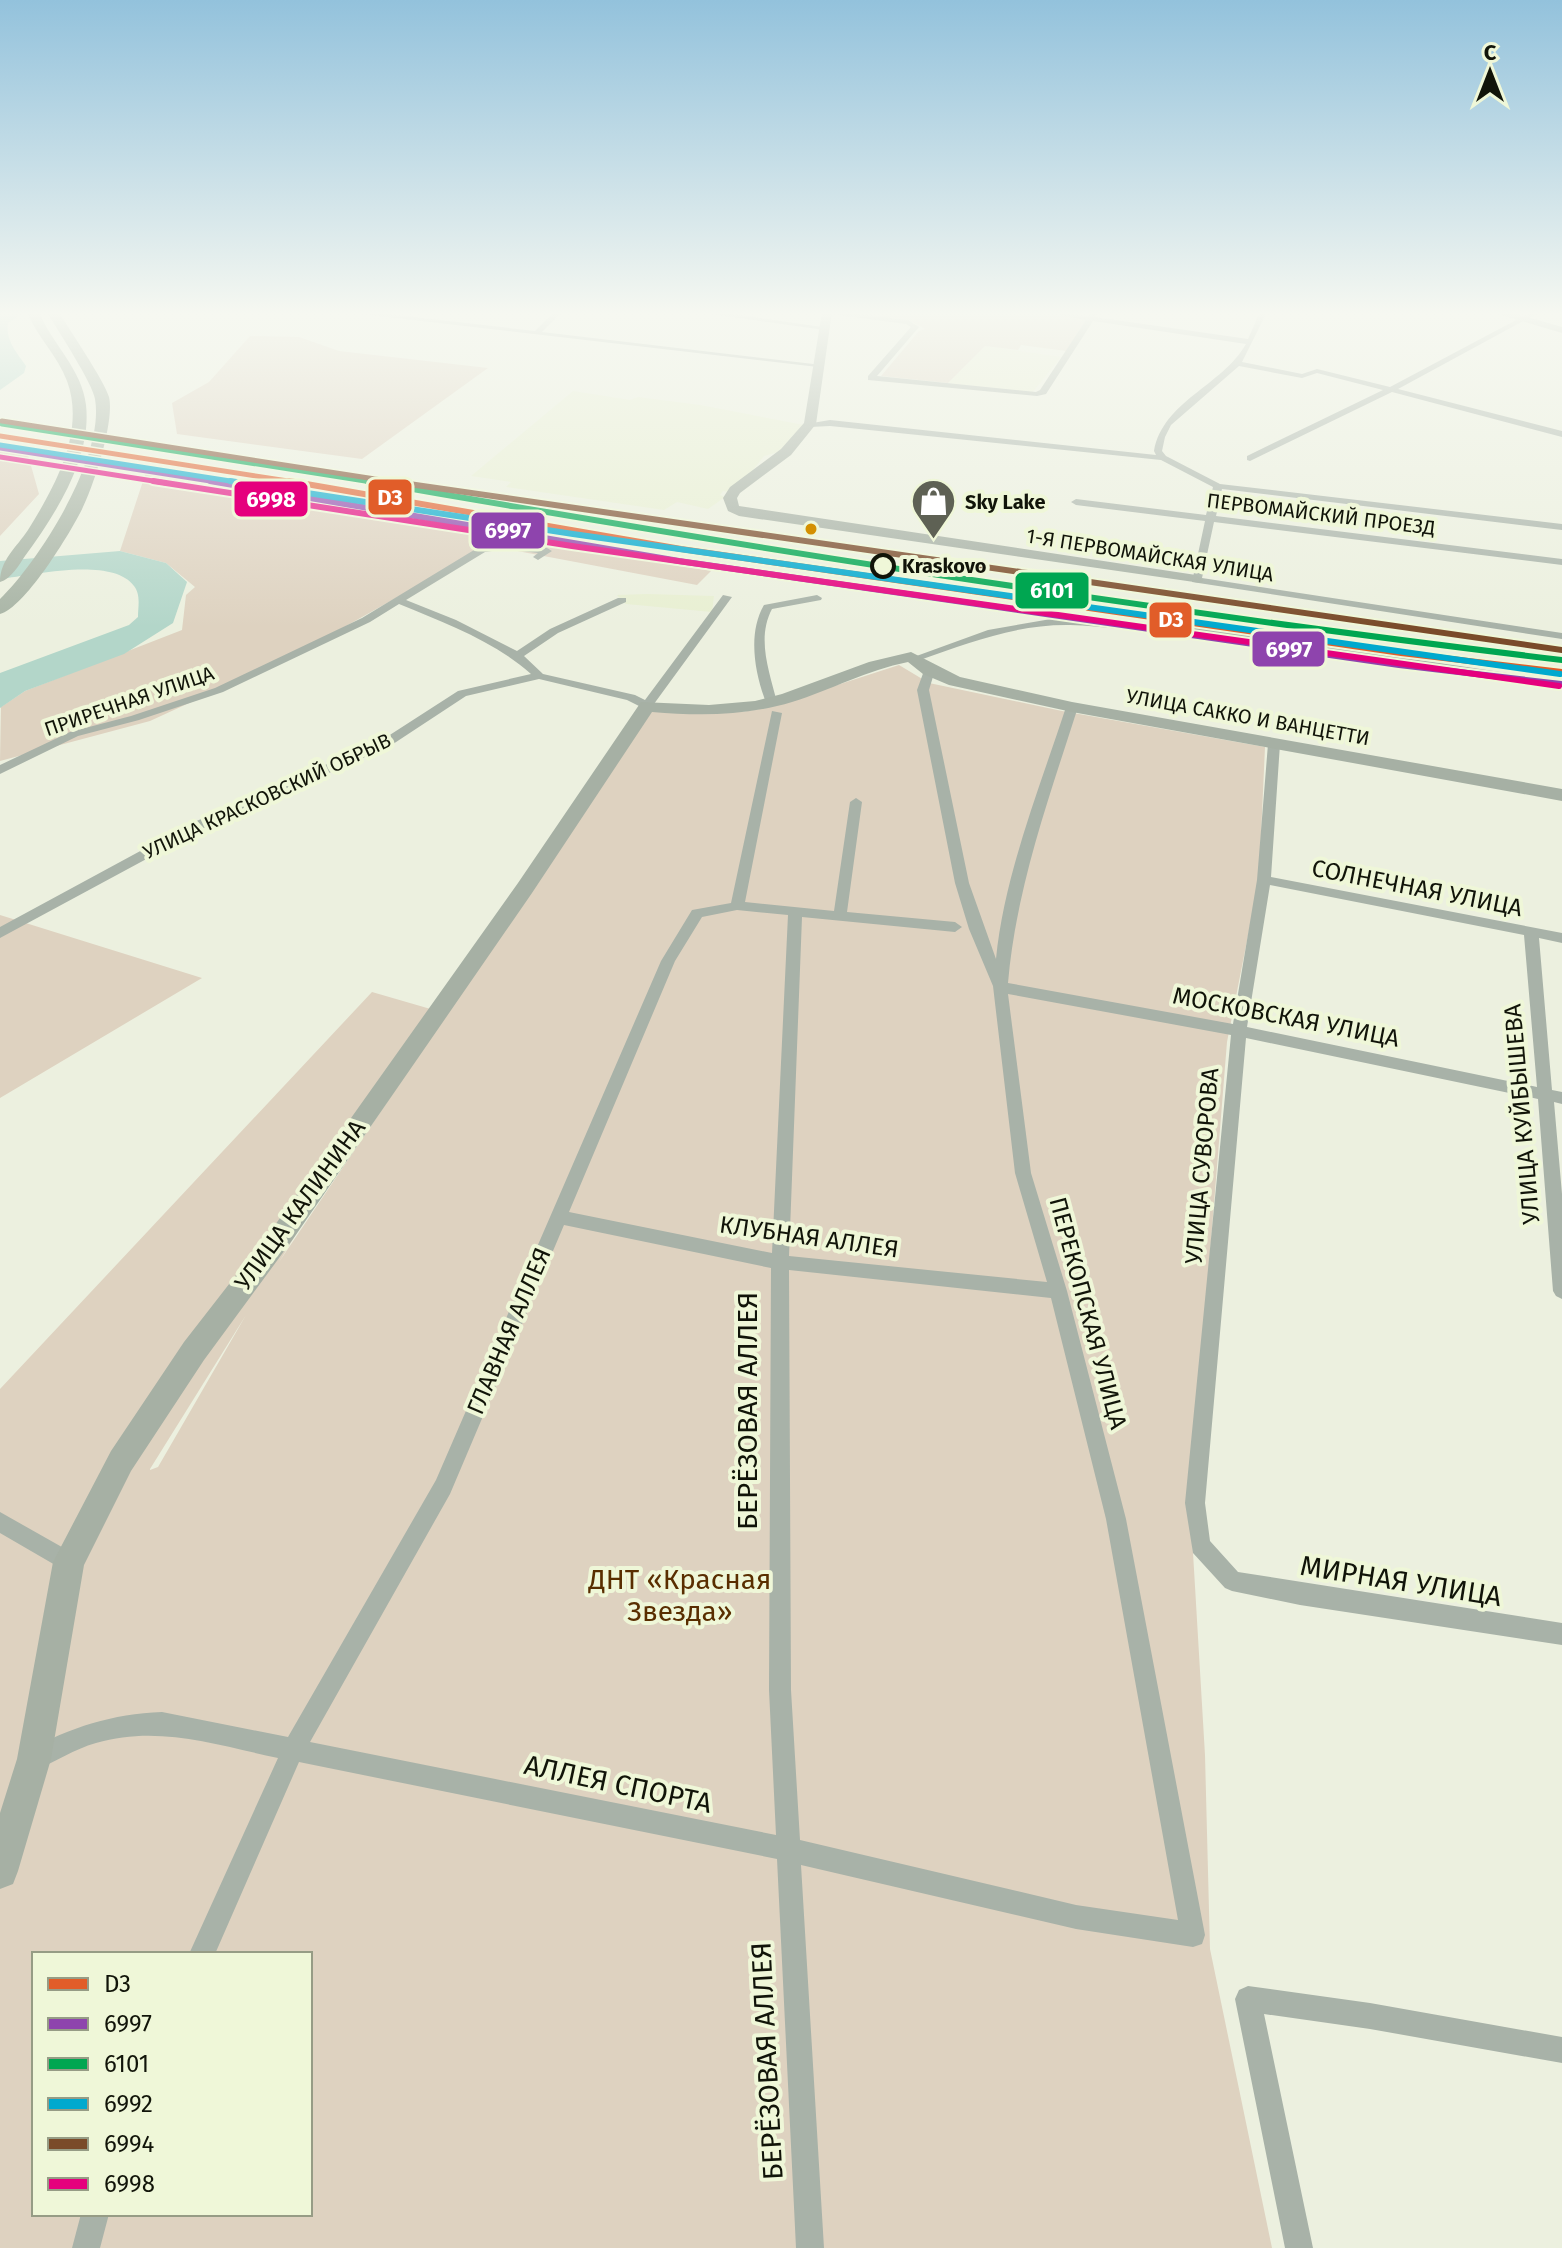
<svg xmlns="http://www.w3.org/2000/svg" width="1562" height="2248" font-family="'Fira Sans',sans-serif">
<rect width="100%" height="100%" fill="#ecf0df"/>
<path fill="#e8efd2" d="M 985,346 L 1061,357 L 1032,393 L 948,383 Z
M 573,391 L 630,400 L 638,397 L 700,405 L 804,425 L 786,450 L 764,456 L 750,474 L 729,492 L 723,491 L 720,495 L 725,497 L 708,509 L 677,502 L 664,510 L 506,487 L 511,482 L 471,476 Z
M 647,594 L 714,596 L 712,612 L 626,604 L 617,595 Z"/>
<path fill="#ded2c0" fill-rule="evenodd" d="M 1033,312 L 1087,319 L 1066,351 L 1021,345 L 1018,350 L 985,346 L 948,383 L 881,376 L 919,331 L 925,329 L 907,319 L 838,313 Z
M 250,336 L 299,337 L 339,351 L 488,368 L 362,459 L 177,434 L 172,403 L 209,382 Z
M 0,450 L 28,455 L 39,494 L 0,536 Z
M 146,472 L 717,565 L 697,585 L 512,550 L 481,550 L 300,652 L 150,721 L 0,761 L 1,707 L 25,691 L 182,630 L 186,595 L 195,587 L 166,563 L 120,551 Z
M 899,665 L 929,683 L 1062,711 L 1265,747 L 1259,880 L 1227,1042 L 1190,1502 L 1205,1755 L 1210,1949 L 1272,2248 L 0,2248 L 0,1389 L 372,992 L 434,1010 L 279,1262 L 652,710 L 741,712 L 766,708 ZM 246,1315 L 158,1467 L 150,1470 L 150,1469 ZM 34,1954 L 310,1954 L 310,2214 L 34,2214 Z
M 0,915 L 202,978 L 0,1098 Z"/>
<path fill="#b3d6c9" d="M 4,312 L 24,312 L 8,323 C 5,340 17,353 26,366 L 24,373 L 0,390 L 0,315 Z
M 120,551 L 166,563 L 187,582 L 173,623 L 124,654 L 25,691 L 0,708 L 0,673 L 129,625 L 138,617 C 138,606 141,595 134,586 C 113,556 32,575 0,579 L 0,561 Z"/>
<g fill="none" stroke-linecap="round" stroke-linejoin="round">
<path fill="#a8b2a8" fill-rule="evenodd" d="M 344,312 L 370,312 L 535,331 L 554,312 L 562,312 L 542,332 L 822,365 L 818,367 Z
M 696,312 L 720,312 L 829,328 L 825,330 Z
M 842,312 L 908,320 L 919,327 L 877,376 L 1036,392 L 1040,390 L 1086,320 L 1043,312 L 1089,316 L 1091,312 L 1098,312 L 1095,317 L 1248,339 L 1260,312 L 1267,312 L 1242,362 L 1302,374 L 1317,369 L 1390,387 L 1531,312 L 1540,312 L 1398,389 L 1562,431 L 1562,437 L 1392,392 L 1250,461 L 1247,460 L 1247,456 L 1383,390 L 1317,373 L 1302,378 L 1239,366 L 1171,425 L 1165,437 L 1162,451 L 1166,456 L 1220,484 L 1562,524 L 1562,530 L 1222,489 L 1216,516 L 1562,559 L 1562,565 L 1214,522 L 1202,578 L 1562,633 L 1562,639 L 1192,582 L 1205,521 L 1076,505 L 1071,502 L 1076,499 L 1206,515 L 1213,487 L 1161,460 L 830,426 L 810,427 L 806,424 L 830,420 L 1156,455 L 1154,451 C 1163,401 1222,386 1246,344 L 1093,321 L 1046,394 L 1037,396 L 868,380 L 868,376 L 911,327 L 906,324 L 823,313 Z
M 506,543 L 547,548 L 552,551 L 538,560 L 533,557 L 538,553 L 506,549 L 485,552 L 406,600 L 456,620 L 517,651 L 550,629 L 618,598 L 626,598 L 626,602 L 558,633 L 524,656 L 543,674 L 635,695 L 645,700 L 723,595 L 732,597 L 651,708 L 643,708 L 627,700 L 539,679 L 466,696 L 390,746 L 202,829 L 0,938 L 0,927 L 192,823 L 382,740 L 458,691 L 531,674 C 494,641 445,623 399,604 L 370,622 L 223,692 L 139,720 L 78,736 L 0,774 L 0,765 L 70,732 L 131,716 L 215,688 L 362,618 L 479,547 Z
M 817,595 L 822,598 L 821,600 L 772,609 C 756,639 770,673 777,703 L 767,705 C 755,675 747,634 764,605 Z
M 1051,619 L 1157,627 L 1187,626 L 1562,681 L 1562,687 L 1187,632 C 1147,635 1109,626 1070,625 C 1017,624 968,643 920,660 L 911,658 L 988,630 Z
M 925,668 L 935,670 L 929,690 L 969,883 L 996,959 C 1004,875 1040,787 1066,707 L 1072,704 L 1078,707 C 1049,798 1016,888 1008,983 L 1233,1024 L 1257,880 L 1268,744 L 1274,740 L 1280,744 L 1271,877 L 1562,933 L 1562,943 L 1539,938 L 1552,1090 L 1562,1092 L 1562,1104 L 1554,1102 L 1562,1194 L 1562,1299 L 1556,1296 L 1553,1291 L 1538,1099 L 1246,1038 L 1205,1503 L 1210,1541 L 1238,1572 L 1562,1623 L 1562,1645 L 1300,1605 L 1232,1591 L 1225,1588 L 1193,1553 L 1185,1503 L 1231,1035 L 1008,994 L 1031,1173 L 1067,1291 L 1126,1519 L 1205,1935 L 1202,1944 L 1193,1947 L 1076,1929 L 801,1865 L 824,2248 L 796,2248 L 777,1859 L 299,1762 L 215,1954 L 189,1954 L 278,1758 C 216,1745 159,1725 96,1743 C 74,1749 56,1762 35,1770 L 27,1767 L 24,1759 L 27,1751 C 71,1727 112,1714 162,1712 L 288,1737 L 436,1480 L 661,961 L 692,910 L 731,903 L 772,711 L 782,713 L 745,902 L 834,911 L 850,802 L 856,798 L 862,802 L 847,912 L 955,922 L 962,927 L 955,932 L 802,917 L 789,1256 L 1047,1282 L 1015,1173 L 993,986 L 969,929 L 955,883 L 917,690 ZM 1270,885 L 1524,935 L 1537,1087 L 1247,1027 ZM 737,910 L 788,915 L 772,1253 L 569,1212 L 675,961 L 702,917 ZM 564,1225 L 771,1268 L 769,1690 L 776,1835 L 310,1742 L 450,1494 ZM 789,1270 L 1051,1298 L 1106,1519 L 1178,1920 L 1076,1905 L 800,1840 L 791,1690 Z
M 0,1512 L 76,1555 L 79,1562 L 76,1569 L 69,1572 L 62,1569 L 0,1533 Z
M 1248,1986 L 1370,2003 L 1562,2037 L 1562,2063 L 1370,2029 L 1264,2014 L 1313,2248 L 1285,2248 L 1235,1999 L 1239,1990 Z
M 81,2214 L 109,2214 L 100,2248 L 72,2248 Z"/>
<path fill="#a6b0a4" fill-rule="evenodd" d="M 822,312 L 832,312 L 816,424 L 791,455 L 740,493 L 737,498 L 739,506 L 1196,575 L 1204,580 L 1201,583 L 739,516 L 728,511 L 723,498 L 730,487 L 781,449 L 804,423 Z
M 1491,312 L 1510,312 L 1562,327 L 1562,333 Z
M 911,652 L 960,677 L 1072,702 L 1562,789 L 1562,801 L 1072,712 L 949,685 L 923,674 L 908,662 C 867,670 831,690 792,702 C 746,716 700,716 652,712 L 532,893 L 293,1239 L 204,1360 L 131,1471 L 84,1565 L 51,1759 L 18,1871 L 13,1884 L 0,1889 L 0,1813 L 17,1759 L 53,1562 L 111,1451 L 184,1342 L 275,1225 L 518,883 L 641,702 L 709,705 L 755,701 L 782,694 L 869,662 Z"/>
<path fill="#a8b4a5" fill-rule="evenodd" d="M 27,312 L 39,312 C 52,344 82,369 86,405 C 92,458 55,515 25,556 C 19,565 11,579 0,582 C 0,560 16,548 28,530 C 54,488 86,432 67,381 C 58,356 37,337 27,312 Z
M 47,312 L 59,312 C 70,331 104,380 109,397 C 115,422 92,492 79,515 C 67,538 24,608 0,614 L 0,599 C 40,560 105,457 95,399 C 93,384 57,329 47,312 Z"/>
<defs>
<path id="rail-1-far1" d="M 0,436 L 301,483"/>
<path id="rail-1" d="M 289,481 L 681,549 L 1401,653 L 1562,672"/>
<path id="rail-2-far1" d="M 0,448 L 223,483"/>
<path id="rail-2" d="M 210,481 L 679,561 L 1399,665 L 1561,684"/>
<path id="rail-3-far1" d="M 2,424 L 378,483"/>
<path id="rail-3" d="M 367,481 C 764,551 1162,612 1562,660"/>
<path id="rail-4-far1" d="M 0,445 L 243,483"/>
<path id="rail-4" d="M 230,481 L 573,534 L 1560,674"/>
<path id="rail-5-far1" d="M 2,421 L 401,483"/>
<path id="rail-5" d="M 388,481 L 1562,650"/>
<path id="rail-6-far1" d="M 0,457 L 166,483"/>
<path id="rail-6" d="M 153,481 L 572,546 L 1559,686"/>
</defs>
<use href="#rail-1-far1" stroke="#eff7d8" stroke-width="8"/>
<use href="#rail-1" stroke="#eff7d8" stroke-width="10"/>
<use href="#rail-2-far1" stroke="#eff7d8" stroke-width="8"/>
<use href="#rail-2" stroke="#eff7d8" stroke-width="10"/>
<use href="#rail-3-far1" stroke="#eff7d8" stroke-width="8"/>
<use href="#rail-3" stroke="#eff7d8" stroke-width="10"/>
<use href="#rail-4-far1" stroke="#eff7d8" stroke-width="8"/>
<use href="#rail-4" stroke="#eff7d8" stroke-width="10"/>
<use href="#rail-5-far1" stroke="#eff7d8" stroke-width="8"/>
<use href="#rail-5" stroke="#eff7d8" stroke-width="10"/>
<use href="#rail-6-far1" stroke="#eff7d8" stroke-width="8"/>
<use href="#rail-6" stroke="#eff7d8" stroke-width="10"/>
<use href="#rail-1-far1" stroke="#e15d29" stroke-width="5"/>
<use href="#rail-1" stroke="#e15d29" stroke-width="6"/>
<use href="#rail-2-far1" stroke="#8e44ad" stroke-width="5"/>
<use href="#rail-2" stroke="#8e44ad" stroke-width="6"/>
<use href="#rail-3-far1" stroke="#00a651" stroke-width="5"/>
<use href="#rail-3" stroke="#00a651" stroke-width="6"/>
<use href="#rail-4-far1" stroke="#00a9ce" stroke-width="5"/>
<use href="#rail-4" stroke="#00a9ce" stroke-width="6"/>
<use href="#rail-5-far1" stroke="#7a4b2a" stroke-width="5"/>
<use href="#rail-5" stroke="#7a4b2a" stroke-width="6"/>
<use href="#rail-6-far1" stroke="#e5007d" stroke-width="5"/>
<use href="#rail-6" stroke="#e5007d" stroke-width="6"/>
</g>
<linearGradient id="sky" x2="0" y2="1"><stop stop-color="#93c2dc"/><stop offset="0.5" stop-color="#f6f8f1"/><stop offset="1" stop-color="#f6f8f1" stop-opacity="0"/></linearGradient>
<rect width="1562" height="627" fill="url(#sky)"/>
<defs>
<symbol id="shop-pin" viewBox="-11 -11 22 30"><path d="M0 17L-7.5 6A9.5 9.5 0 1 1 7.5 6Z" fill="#5e6154" stroke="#eff7d8"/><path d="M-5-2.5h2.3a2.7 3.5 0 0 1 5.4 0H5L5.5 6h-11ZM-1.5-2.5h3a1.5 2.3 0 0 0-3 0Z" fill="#fff"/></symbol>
</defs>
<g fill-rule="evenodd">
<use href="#shop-pin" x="908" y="476" width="51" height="69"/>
</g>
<circle fill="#d49001" stroke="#eff7d8" stroke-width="3" cx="811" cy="529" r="7"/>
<circle fill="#eff7d8" stroke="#111409" stroke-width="4" cx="883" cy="566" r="11"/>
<g text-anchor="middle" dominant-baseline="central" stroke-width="8" stroke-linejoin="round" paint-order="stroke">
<g font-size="20" font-weight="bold" fill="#111409" stroke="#eff7d8" text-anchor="start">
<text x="965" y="502">Sky Lake</text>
</g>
<g font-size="20" fill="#111409" stroke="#eff7d8">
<text transform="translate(1321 514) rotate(7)">ПЕРВОМАЙСКИЙ ПРОЕЗД</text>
<text transform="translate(1150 555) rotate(9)">1-Я ПЕРВОМАЙСКАЯ УЛИЦА</text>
<text transform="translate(129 701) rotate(-19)">ПРИРЕЧНАЯ УЛИЦА</text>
<text transform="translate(1248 717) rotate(10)">УЛИЦА САККО И ВАНЦЕТТИ</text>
<text transform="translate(267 796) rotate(-25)">УЛИЦА КРАСКОВСКИЙ ОБРЫВ</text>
</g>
<g font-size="20" font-weight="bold" fill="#111409" stroke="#eff7d8" text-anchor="start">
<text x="902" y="566">Kraskovo</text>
</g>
<g font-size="24" fill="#111409" stroke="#eff7d8">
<text transform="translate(1417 888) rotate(11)">СОЛНЕЧНАЯ УЛИЦА</text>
<text transform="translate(1286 1017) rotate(11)">МОСКОВСКАЯ УЛИЦА</text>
<text transform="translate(1522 1114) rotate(-95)">УЛИЦА КУЙБЫШЕВА</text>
<text transform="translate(1202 1166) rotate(-85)">УЛИЦА СУВОРОВА</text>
<text transform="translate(300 1205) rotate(-54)">УЛИЦА КАЛИНИНА</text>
<text transform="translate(809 1237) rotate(8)">КЛУБНАЯ АЛЛЕЯ</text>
<text transform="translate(1088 1313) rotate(75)">ПЕРЕКОПСКАЯ УЛИЦА</text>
<text transform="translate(509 1331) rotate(-67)">ГЛАВНАЯ АЛЛЕЯ</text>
</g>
<g font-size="28" fill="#111409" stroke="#eff7d8">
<text transform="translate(747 1411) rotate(-90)">БЕРЁЗОВАЯ АЛЛЕЯ</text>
<text transform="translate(1401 1581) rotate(9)">МИРНАЯ УЛИЦА</text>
<text transform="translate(618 1784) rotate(12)">АЛЛЕЯ СПОРТА</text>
<text transform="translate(767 2061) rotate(-93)">БЕРЁЗОВАЯ АЛЛЕЯ</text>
</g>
<g font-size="28" fill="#592e00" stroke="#eff7d8">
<text x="680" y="1579">ДНТ «Красная<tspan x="680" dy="32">Звезда»</tspan></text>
</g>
</g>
<g stroke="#eff7d8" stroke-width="3">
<rect x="367" y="478" width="46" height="38" rx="8" fill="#e15d29"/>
<rect x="233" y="480" width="76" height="38" rx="8" fill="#e5007d"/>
<rect x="470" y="511" width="76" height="39" rx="8" fill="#8e44ad"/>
<rect x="1014" y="571" width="76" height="39" rx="8" fill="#00a651"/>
<rect x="1148" y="601" width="45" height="38" rx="8" fill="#e15d29"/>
<rect x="1251" y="630" width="75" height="38" rx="8" fill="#8e44ad"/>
</g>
<g font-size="22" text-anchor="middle" font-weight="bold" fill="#fff">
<text x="390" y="505">D3</text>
<text x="271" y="507">6998</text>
<text x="508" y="538">6997</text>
<text x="1052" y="598">6101</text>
<text x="1171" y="627">D3</text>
<text x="1289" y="657">6997</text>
</g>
<rect x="32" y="1952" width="280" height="264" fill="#eff7d8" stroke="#969c85" stroke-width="2"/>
<rect x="48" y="1978" width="40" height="12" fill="#e15d29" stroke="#969c85" stroke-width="2"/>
<text x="104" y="1992" font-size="24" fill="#111409">D3</text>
<rect x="48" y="2018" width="40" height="12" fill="#8e44ad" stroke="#969c85" stroke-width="2"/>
<text x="104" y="2032" font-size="24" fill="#111409">6997</text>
<rect x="48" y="2058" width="40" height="12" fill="#00a651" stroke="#969c85" stroke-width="2"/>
<text x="104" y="2072" font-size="24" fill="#111409">6101</text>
<rect x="48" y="2098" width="40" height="12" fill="#00a9ce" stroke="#969c85" stroke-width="2"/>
<text x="104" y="2112" font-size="24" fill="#111409">6992</text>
<rect x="48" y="2138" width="40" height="12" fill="#7a4b2a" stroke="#969c85" stroke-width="2"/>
<text x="104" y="2152" font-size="24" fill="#111409">6994</text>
<rect x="48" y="2178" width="40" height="12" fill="#e5007d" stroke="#969c85" stroke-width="2"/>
<text x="104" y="2192" font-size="24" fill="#111409">6998</text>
<g transform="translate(1490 72)" stroke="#eff7d8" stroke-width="6" paint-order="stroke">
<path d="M0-6L14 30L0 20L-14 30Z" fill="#111409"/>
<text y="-12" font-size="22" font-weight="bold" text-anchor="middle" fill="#111409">С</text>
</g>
</svg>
